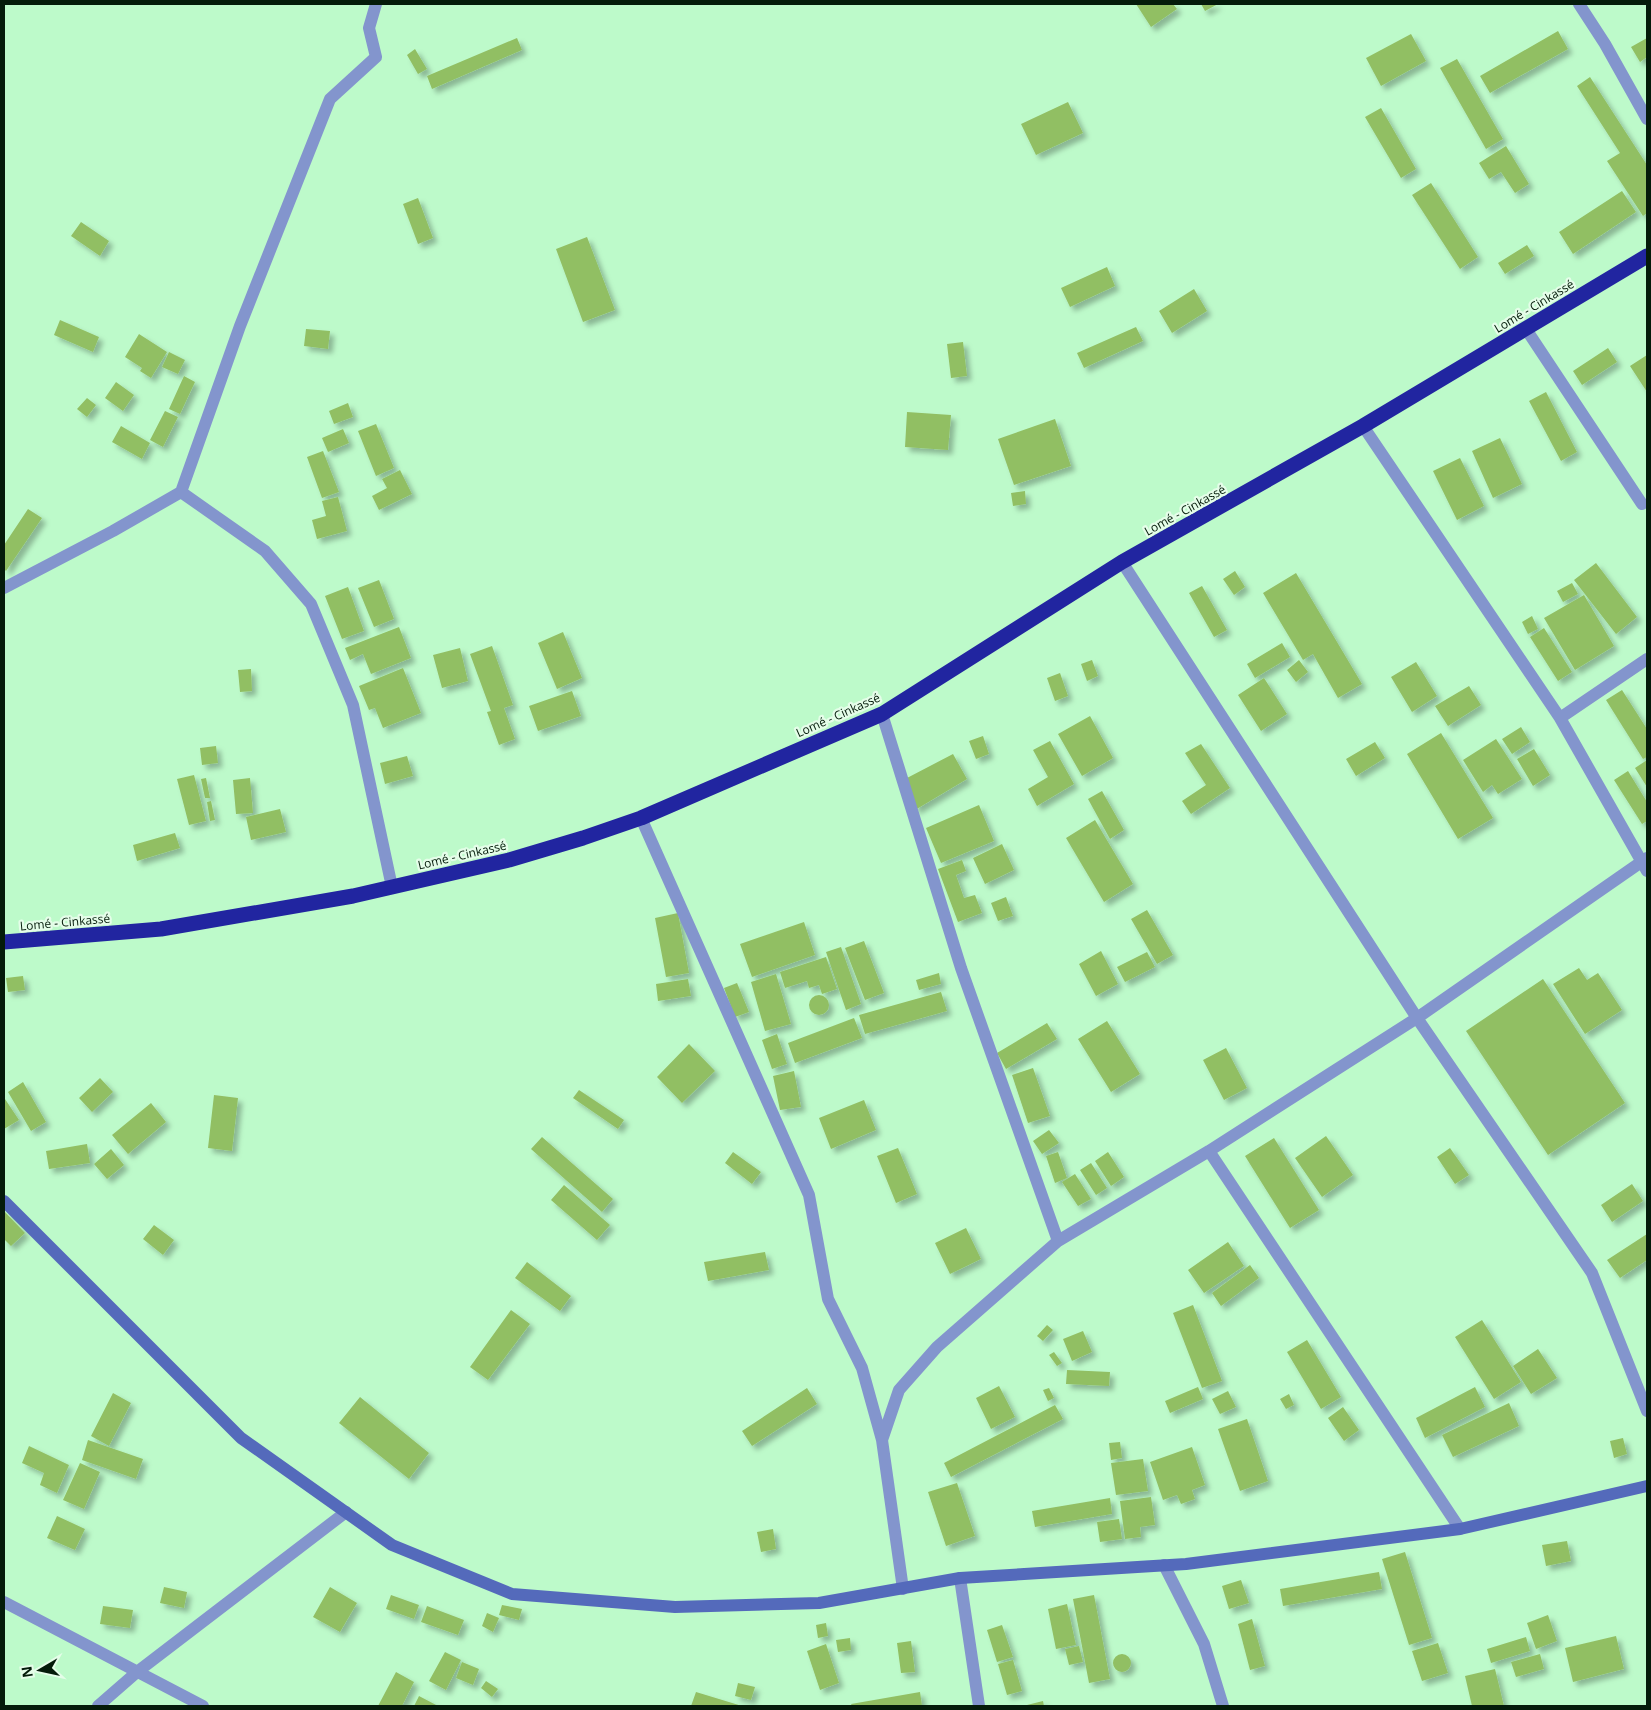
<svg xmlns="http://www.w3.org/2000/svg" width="1651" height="1710" font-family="'Open Sans',sans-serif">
<defs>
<filter id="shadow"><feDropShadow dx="4.5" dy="4.5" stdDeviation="2.5" flood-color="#0004"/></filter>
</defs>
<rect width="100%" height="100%" fill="#bdfaca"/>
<path fill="#91bf63" filter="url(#shadow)" d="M 1136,4 L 1173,4 L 1177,9 L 1151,27 Z
M 1201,4 L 1218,4 L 1205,11 Z
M 1558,31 L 1568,49 L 1490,93 L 1480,76 Z
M 1411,34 L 1426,61 L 1381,86 L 1366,58 Z
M 517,38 L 522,50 L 432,89 L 427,76 Z
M 1647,38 L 1647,57 L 1640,62 L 1631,47 Z
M 415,49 L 427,69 L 418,74 L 407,55 Z
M 1457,59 L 1503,139 L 1486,149 L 1440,68 Z
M 1590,77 L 1647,165 L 1647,213 L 1643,216 L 1607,161 L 1620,153 L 1577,86 Z
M 1068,102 L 1083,133 L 1036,155 L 1021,124 Z
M 1381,108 L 1416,169 L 1401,178 L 1365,117 Z
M 1506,146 L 1529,184 L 1515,193 L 1501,172 L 1489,179 L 1479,163 Z
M 1431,183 L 1478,257 L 1460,269 L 1412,195 Z
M 1622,191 L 1636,212 L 1573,254 L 1559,232 Z
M 418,198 L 433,238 L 418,244 L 403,204 Z
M 81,222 L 109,241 L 100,256 L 71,236 Z
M 587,237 L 615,310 L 583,322 L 556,249 Z
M 1527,245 L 1534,256 L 1505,274 L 1498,263 Z
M 1107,267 L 1115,286 L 1070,307 L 1061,288 Z
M 1194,289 L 1207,311 L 1172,333 L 1159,311 Z
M 60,320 L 99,337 L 93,352 L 54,335 Z
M 1136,327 L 1143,341 L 1084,368 L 1077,353 Z
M 306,329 L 330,331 L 328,349 L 304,346 Z
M 139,334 L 167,352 L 151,378 L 140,371 L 142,368 L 125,357 Z
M 963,342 L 967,376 L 951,378 L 947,344 Z
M 1608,348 L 1617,362 L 1582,385 L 1573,371 Z
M 169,352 L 185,360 L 178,374 L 162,367 Z
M 1647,355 L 1647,392 L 1630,366 Z
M 184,376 L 195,382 L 180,414 L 169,409 Z
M 116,382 L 134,395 L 123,411 L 105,398 Z
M 1546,392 L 1577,452 L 1561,461 L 1529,401 Z
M 87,398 L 96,405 L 87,417 L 77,409 Z
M 348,403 L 353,417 L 334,424 L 329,411 Z
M 165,411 L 178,417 L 163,447 L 150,440 Z
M 907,412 L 951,415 L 948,450 L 905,447 Z
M 1055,419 L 1071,466 L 1014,485 L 998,439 Z
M 376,424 L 394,468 L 376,476 L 358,431 Z
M 121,426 L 150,443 L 142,459 L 112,442 Z
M 343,429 L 349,443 L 328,452 L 322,438 Z
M 1500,438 L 1522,484 L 1493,498 L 1472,451 Z
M 323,451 L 339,492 L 322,498 L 307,457 Z
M 1460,458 L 1484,506 L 1457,520 L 1433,471 Z
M 400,470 L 412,494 L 379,510 L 372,496 L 387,488 L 382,479 Z
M 1025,491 L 1026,504 L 1013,506 L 1011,493 Z
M 338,497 L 347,531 L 317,539 L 312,520 L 326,516 L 322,501 Z
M 28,509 L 42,518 L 6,571 L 4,569 L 4,545 Z
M 1596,563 L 1637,617 L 1616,634 L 1574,580 Z
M 1235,571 L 1245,587 L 1234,595 L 1223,579 Z
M 1296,573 L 1362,684 L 1338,698 L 1313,654 L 1303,660 L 1263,593 Z
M 379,580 L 394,619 L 374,627 L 358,588 Z
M 1572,583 L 1578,594 L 1563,602 L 1557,591 Z
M 1202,586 L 1227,630 L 1214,637 L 1189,593 Z
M 348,587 L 364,631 L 342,639 L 325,596 Z
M 1584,595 L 1614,646 L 1575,670 L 1544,618 Z
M 1532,616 L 1538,629 L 1528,634 L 1522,622 Z
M 399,627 L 411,658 L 371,674 L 363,654 L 350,660 L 345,648 Z
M 1544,628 L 1572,672 L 1558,681 L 1530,637 Z
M 563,632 L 582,678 L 557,689 L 538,643 Z
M 1282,643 L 1290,657 L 1255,678 L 1247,664 Z
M 492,646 L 513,705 L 504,708 L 515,739 L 499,745 L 487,712 L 491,711 L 470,654 Z
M 460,648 L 468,681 L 442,688 L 433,655 Z
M 1092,660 L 1098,676 L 1087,681 L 1081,664 Z
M 1299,660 L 1308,672 L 1296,682 L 1287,670 Z
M 1416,662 L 1437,696 L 1412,712 L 1391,677 Z
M 403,668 L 421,713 L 383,728 L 375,708 L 369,710 L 359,686 Z
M 251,669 L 252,691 L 240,692 L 238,670 Z
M 1060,673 L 1068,696 L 1055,701 L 1047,678 Z
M 1264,678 L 1287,714 L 1261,731 L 1238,695 Z
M 1469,686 L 1481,705 L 1448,726 L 1435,706 Z
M 1622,690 L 1647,729 L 1647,757 L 1643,759 L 1606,700 Z
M 572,691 L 581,716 L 538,731 L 529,706 Z
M 1090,716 L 1113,758 L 1082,776 L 1058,734 Z
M 1521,727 L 1530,742 L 1512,754 L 1502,739 Z
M 1441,733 L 1493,818 L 1458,839 L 1407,754 Z
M 983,736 L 989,754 L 976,759 L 969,741 Z
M 1496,739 L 1522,779 L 1498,794 L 1492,785 L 1483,792 L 1463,760 Z
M 1050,741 L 1074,784 L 1037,806 L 1028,789 L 1048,777 L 1033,750 Z
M 1375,742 L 1385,758 L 1356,776 L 1346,759 Z
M 1201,744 L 1230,788 L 1191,814 L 1182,801 L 1206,785 L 1185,753 Z
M 216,746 L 218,763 L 202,765 L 200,748 Z
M 1534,749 L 1550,775 L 1533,786 L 1517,759 Z
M 953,754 L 967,779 L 915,810 L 907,778 Z
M 407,756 L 413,776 L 385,784 L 380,763 Z
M 1647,760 L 1647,787 L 1635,768 Z
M 1628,771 L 1647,802 L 1647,821 L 1642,824 L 1614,780 Z
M 194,775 L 206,821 L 189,825 L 177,779 Z
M 206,778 L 210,798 L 205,798 L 201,779 Z
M 250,778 L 253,813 L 236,814 L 233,780 Z
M 1102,791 L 1124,830 L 1110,839 L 1088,799 Z
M 211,801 L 215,820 L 210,821 L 207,802 Z
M 979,805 L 994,841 L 941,863 L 926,828 Z
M 280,809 L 286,832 L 251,840 L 246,817 Z
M 1095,820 L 1133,884 L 1104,902 L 1066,838 Z
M 175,833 L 180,848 L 137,861 L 133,845 Z
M 1002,844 L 1014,870 L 985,884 L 973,858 Z
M 962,860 L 966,871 L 956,875 L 964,898 L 975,895 L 982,913 L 958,922 L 938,869 Z
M 1006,897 L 1013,916 L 998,921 L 991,903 Z
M 1147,910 L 1173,955 L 1157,964 L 1131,919 Z
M 678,913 L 689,973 L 666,977 L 655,918 Z
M 804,922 L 815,955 L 752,977 L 740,944 Z
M 864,941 L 884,993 L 865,1000 L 845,948 Z
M 841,947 L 861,1004 L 846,1010 L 826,952 Z
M 1101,951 L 1118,984 L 1096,996 L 1079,964 Z
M 1147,952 L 1155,967 L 1125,982 L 1117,967 Z
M 826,957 L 837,989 L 822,994 L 819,985 L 809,988 L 807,981 L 785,988 L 780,972 Z
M 1579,968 L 1587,980 L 1598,973 L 1622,1010 L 1585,1034 L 1553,984 Z
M 939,973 L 941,984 L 919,990 L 916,980 Z
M 776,974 L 791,1024 L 765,1031 L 751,982 Z
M 23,976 L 25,990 L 8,992 L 6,978 Z
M 688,979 L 691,996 L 658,1001 L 656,984 Z
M 1543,979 L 1625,1103 L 1548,1155 L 1466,1031 Z
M 737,983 L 749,1012 L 735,1017 L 724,988 Z
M 941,992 L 947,1011 L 865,1034 L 859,1015 Z
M809 1005a10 10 0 1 1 20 0a10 10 0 1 1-20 0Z
M 854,1018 L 862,1038 L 795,1063 L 788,1043 Z
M 1107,1021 L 1140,1074 L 1111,1092 L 1078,1039 Z
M 1047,1023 L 1057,1039 L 1006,1069 L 997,1053 Z
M 777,1034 L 787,1064 L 772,1069 L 762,1040 Z
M 689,1044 L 715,1071 L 682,1103 L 657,1077 Z
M 1226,1048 L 1247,1088 L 1224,1100 L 1203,1060 Z
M 1033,1068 L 1050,1116 L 1028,1123 L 1012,1075 Z
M 794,1071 L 801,1107 L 780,1110 L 773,1076 Z
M 100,1078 L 113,1092 L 92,1112 L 79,1098 Z
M 23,1082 L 46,1122 L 31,1131 L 8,1092 Z
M 579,1090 L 624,1120 L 618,1129 L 573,1098 Z
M 214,1095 L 238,1098 L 232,1151 L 208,1148 Z
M 5,1099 L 19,1120 L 4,1129 L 4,1100 Z
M 864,1100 L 876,1130 L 831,1149 L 819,1118 Z
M 151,1103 L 166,1122 L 128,1154 L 112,1135 Z
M 1049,1130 L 1059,1143 L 1042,1154 L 1033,1141 Z
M 1326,1136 L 1353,1175 L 1322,1197 L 1295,1158 Z
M 542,1137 L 613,1199 L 602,1212 L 531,1149 Z
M 1274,1138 L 1319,1210 L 1290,1228 L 1245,1156 Z
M 87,1144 L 90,1163 L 49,1169 L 46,1151 Z
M 898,1148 L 917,1194 L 896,1203 L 877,1156 Z
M 1450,1148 L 1469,1175 L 1455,1184 L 1437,1157 Z
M 111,1149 L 124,1165 L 107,1179 L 94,1164 Z
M 733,1152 L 761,1172 L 752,1184 L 725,1163 Z
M 1058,1152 L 1067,1178 L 1055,1183 L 1046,1156 Z
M 1108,1152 L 1124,1177 L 1111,1186 L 1095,1161 Z
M 1091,1163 L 1107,1188 L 1096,1195 L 1080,1170 Z
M 1075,1174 L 1091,1199 L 1078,1206 L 1062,1182 Z
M 1632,1184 L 1643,1201 L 1612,1222 L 1601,1205 Z
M 564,1185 L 610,1225 L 597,1240 L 551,1200 Z
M 4,1211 L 25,1233 L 11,1246 L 4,1239 Z
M 154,1225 L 174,1240 L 163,1255 L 143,1239 Z
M 966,1228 L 981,1259 L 950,1274 L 935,1243 Z
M 1647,1234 L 1647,1260 L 1620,1278 L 1607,1260 Z
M 1228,1242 L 1244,1266 L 1204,1293 L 1188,1270 Z
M 765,1252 L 769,1270 L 708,1281 L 704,1262 Z
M 527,1262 L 571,1296 L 560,1311 L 515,1278 Z
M 1250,1265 L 1259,1278 L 1221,1306 L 1212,1293 Z
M 1193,1305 L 1222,1381 L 1202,1388 L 1173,1313 Z
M 511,1310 L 530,1324 L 488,1380 L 470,1367 Z
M 1482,1320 L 1521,1382 L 1494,1399 L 1455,1337 Z
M 1047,1325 L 1053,1330 L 1043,1341 L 1037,1336 Z
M 1083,1331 L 1092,1352 L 1072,1361 L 1063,1339 Z
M 1307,1340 L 1341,1397 L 1321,1409 L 1287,1352 Z
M 1538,1349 L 1557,1378 L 1531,1394 L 1513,1366 Z
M 1054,1352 L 1062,1363 L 1057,1366 L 1049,1355 Z
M 1067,1370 L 1110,1372 L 1109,1386 L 1066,1384 Z
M 999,1386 L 1015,1417 L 991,1429 L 976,1398 Z
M 1198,1387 L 1203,1399 L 1170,1413 L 1165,1401 Z
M 1475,1387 L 1485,1407 L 1425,1438 L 1416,1418 Z
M 807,1388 L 817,1404 L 752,1446 L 742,1431 Z
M 1049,1388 L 1054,1398 L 1048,1401 L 1043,1390 Z
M 1228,1391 L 1236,1407 L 1220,1414 L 1212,1399 Z
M 113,1393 L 131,1403 L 109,1446 L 91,1436 Z
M 1289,1394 L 1294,1405 L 1286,1409 L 1280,1399 Z
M 360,1397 L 429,1453 L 409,1479 L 339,1423 Z
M 1509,1403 L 1519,1426 L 1453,1457 L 1442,1435 Z
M 1055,1405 L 1063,1419 L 951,1477 L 944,1463 Z
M 1343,1407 L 1359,1430 L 1344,1441 L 1328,1418 Z
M 1247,1419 L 1268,1481 L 1240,1491 L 1218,1429 Z
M 1623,1438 L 1627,1454 L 1614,1458 L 1610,1441 Z
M 88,1440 L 143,1459 L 136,1479 L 82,1460 Z
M 1120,1442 L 1122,1458 L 1111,1460 L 1109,1443 Z
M 29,1446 L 69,1465 L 57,1493 L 40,1485 L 44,1473 L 22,1463 Z
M 1192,1447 L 1205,1485 L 1192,1490 L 1195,1499 L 1181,1504 L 1177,1495 L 1163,1500 L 1150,1462 Z
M 1143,1459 L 1148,1491 L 1116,1495 L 1111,1463 Z
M 80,1463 L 100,1472 L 84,1509 L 63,1500 Z
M 957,1483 L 975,1536 L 946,1546 L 928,1492 Z
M 1151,1497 L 1155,1525 L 1140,1527 L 1141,1537 L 1125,1539 L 1120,1501 Z
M 1110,1498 L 1112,1514 L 1035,1527 L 1032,1511 Z
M 57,1516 L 85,1529 L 75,1550 L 47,1538 Z
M 1119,1519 L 1122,1539 L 1100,1542 L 1097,1522 Z
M 773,1529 L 776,1549 L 761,1552 L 757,1532 Z
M 1567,1541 L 1571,1561 L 1546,1566 L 1542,1545 Z
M 1405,1552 L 1432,1638 L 1409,1645 L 1382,1559 Z
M 1379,1572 L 1382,1589 L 1283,1606 L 1280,1589 Z
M 1241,1580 L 1249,1603 L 1229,1609 L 1222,1586 Z
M 164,1587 L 187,1592 L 184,1608 L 160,1603 Z
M 330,1587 L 357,1603 L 340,1632 L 313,1617 Z
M 391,1595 L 419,1605 L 414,1619 L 386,1609 Z
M 1094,1595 L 1110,1679 L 1089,1683 L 1073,1599 Z
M 1067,1604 L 1076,1645 L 1056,1649 L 1048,1609 Z
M 502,1605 L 522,1609 L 519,1620 L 499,1615 Z
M 103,1606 L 133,1610 L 130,1628 L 100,1624 Z
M 427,1606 L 464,1620 L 458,1635 L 421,1622 Z
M 487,1613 L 499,1618 L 493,1632 L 482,1626 Z
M 1548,1615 L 1557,1641 L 1536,1649 L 1527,1623 Z
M 1252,1619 L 1265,1666 L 1250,1670 L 1238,1624 Z
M 826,1623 L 828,1636 L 818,1638 L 816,1625 Z
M 1002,1625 L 1013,1657 L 997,1662 L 987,1630 Z
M 1616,1636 L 1624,1669 L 1573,1682 L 1565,1648 Z
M 1526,1637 L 1530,1651 L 1491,1663 L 1487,1649 Z
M 850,1638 L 851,1650 L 838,1652 L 836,1640 Z
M 911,1641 L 915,1672 L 901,1673 L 897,1643 Z
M 1438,1643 L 1448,1673 L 1422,1681 L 1412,1651 Z
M 826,1644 L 839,1683 L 820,1690 L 807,1651 Z
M 1079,1646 L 1083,1662 L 1069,1665 L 1065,1649 Z
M 445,1652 L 461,1660 L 446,1690 L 429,1681 Z
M1113 1663a9 9 0 1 1 18 0a9 9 0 1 1-18 0Z
M 1540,1654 L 1544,1669 L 1516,1677 L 1511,1662 Z
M 1013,1660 L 1022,1691 L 1007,1695 L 998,1664 Z
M 462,1662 L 479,1669 L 473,1685 L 456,1678 Z
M 1495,1669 L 1504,1706 L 1472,1706 L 1465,1676 Z
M 396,1672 L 414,1682 L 402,1706 L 378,1706 Z
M 486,1681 L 498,1689 L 492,1697 L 481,1688 Z
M 738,1683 L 755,1687 L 751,1700 L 735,1696 Z
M 696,1692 L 742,1706 L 691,1706 Z
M 920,1692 L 922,1706 L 852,1706 L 851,1704 Z
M 419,1696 L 438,1706 L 414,1706 Z
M 1043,1701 L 1044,1706 L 1023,1706 Z"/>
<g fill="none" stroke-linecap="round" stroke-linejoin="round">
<path stroke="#8395cd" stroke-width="12" d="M 1579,4 L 1605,44 L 1647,119
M 1526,329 L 1642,504
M 1363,426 L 1560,718 L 1647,871
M 181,492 L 265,551 L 311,604 L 353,705 L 392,887
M 1122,562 L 1417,1018 L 1592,1273 L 1647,1411
M 4,588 L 113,531 L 181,492 L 240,326 L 330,99 L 376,57 L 369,28 L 376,4
M 882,714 L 961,968 L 1058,1241
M 1560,718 L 1647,659
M 641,818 L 809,1195 L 828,1299 L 862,1368 L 882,1440 L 903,1589
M 1209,1151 L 1460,1529
M 882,1440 L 899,1390 L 937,1347 L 1058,1241 L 1209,1151 L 1417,1018 L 1647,858
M 1164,1565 L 1204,1644 L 1223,1706
M 960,1578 L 979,1706
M 4,1602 L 203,1706
M 98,1706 L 137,1672 L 346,1512"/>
<path stroke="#546abb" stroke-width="12" d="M 4,1201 L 241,1438 L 392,1545 L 512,1594 L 675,1607 L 819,1603 L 960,1578 L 1186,1564 L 1460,1529 L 1647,1486"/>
<path stroke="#2125a0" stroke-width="15" d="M 4,942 L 161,929 L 353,896 L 509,860 L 583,838 L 641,818 L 882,714 L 1122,562 L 1363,426 L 1647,256"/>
</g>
<g text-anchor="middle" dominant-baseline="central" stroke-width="4.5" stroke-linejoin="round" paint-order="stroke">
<g font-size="12" fill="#041b0a" stroke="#e5fde9">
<text transform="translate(1534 306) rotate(-31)">Lomé - Cinkassé</text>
<text transform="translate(1185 510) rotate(-29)">Lomé - Cinkassé</text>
<text transform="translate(838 715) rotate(-24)">Lomé - Cinkassé</text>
<text transform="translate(462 855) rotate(-13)">Lomé - Cinkassé</text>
<text transform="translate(65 922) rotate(-5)">Lomé - Cinkassé</text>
</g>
</g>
<rect width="1651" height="1710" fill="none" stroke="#041b0a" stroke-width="10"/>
<g transform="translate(40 1670) rotate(261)" stroke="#e5fde9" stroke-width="4" paint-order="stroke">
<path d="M0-4L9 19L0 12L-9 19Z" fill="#041b0a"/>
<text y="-8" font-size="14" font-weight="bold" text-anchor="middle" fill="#041b0a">N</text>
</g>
</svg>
